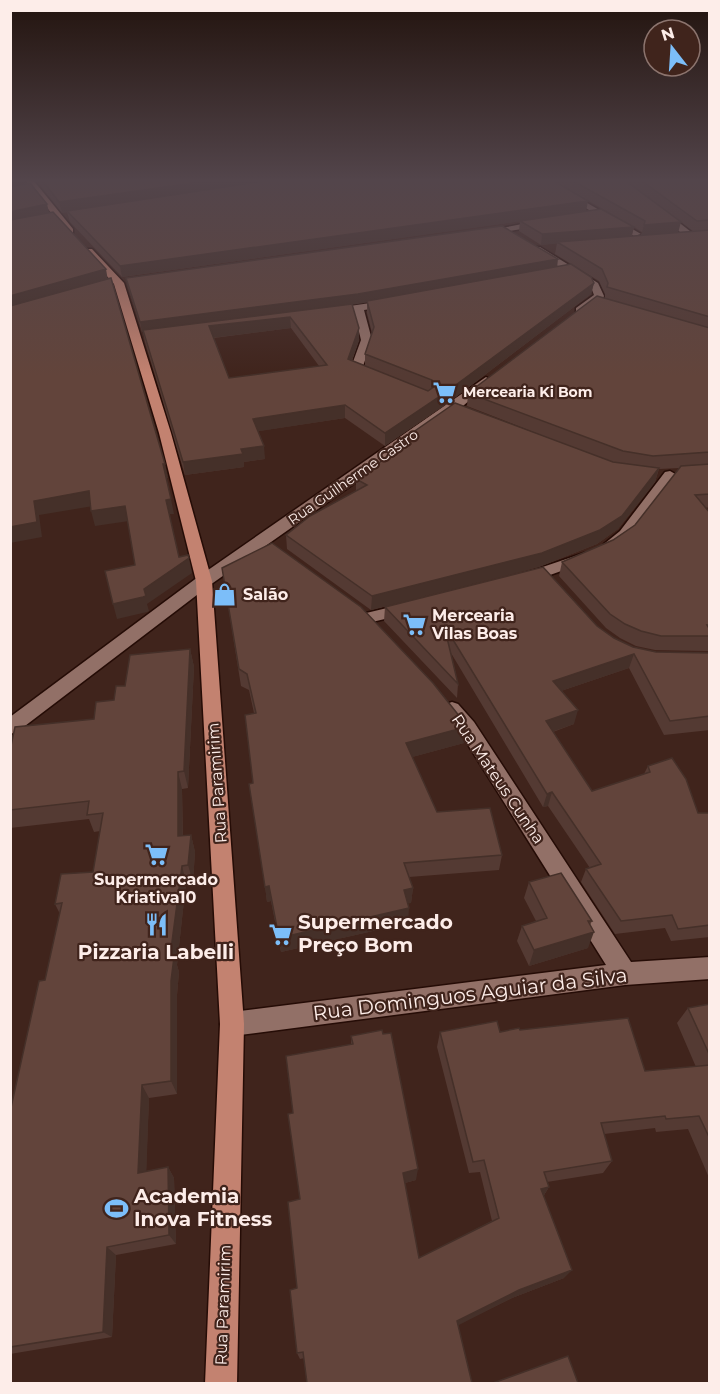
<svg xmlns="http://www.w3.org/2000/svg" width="720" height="1394" font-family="Montserrat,sans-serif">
<rect width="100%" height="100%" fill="#40241c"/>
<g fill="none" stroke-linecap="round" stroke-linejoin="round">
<defs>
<path id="minor" d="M 539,181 L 549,181 L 641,234 L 634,236 Z
M 657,210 L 663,210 L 695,235 L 695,239 L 689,239 L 657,214 Z
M 543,220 L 546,221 L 546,225 L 485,235 L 481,232 Z
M 534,247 L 540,247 L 598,283 L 604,296 L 603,298 L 584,312 L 576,312 L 576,308 L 594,295 L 591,287 L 534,251 Z
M 391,300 L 395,301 L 395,305 L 364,310 L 372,340 L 362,369 L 377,377 L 375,379 L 367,379 L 350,370 L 361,340 L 354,311 L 329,315 L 324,312 L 329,309 Z
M 486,377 L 492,381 L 490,383 L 457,411 L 210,585 L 17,732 L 10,734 L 10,717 L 198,577 Z
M 670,471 L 677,475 C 665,492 627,553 606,547 L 604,544 L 620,531 L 665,472 Z
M 584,553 L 589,555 L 592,558 L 589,561 L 525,584 L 517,579 L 519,575 Z
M 408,603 L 414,604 L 416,608 L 414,612 L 368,623 L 362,622 L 360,618 L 362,614 Z
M 452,702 L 458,704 L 474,722 L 631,962 L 710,957 L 710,979 L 625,985 L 232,1036 L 223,1033 L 220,1024 L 223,1015 L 232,1012 L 606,965 L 460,732 L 443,709 L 446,704 Z"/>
<path id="major" d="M 26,181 L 34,181 L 73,229 L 73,233 L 67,233 Z
M 86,249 L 92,249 L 124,283 L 171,433 L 212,581 L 244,1024 L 237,1384 L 205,1384 L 220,1024 L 196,581 L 159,433 L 114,284 L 86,253 Z"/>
</defs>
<use href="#minor" stroke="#250c06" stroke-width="3"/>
<use href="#major" stroke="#250c06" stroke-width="3"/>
<use href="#minor" fill="#927067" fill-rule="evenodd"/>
<use href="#major" fill="#c38270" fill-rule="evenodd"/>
</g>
<path fill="#543a33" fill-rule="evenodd" d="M 37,181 L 554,181 L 586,211 L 622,220 L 554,181 L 710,181 L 710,507 L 705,508 L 710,513 L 710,647 L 708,651 L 655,650 L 636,646 L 620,638 L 606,628 L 559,576 L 562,562 L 613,540 L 635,525 L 680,468 L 659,469 L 655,482 L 618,529 L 597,544 L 539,567 L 371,610 L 287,549 L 286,535 L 356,492 L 356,479 L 398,449 L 399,442 L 541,435 L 467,406 L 468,393 L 605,298 L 605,294 L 599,281 L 555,254 L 557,243 L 541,245 L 519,231 L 520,221 L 122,277 L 70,222 L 67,212 L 62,213 ZM 633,186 L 693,231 L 678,232 ZM 634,227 L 642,232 L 641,235 L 632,236 Z
M 557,267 L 594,283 L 591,294 L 448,403 L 385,446 L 345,418 L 305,424 L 258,431 L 265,459 L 244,462 L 244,467 L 185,475 L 145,342 L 143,332 L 142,332 L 128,287 L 126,278 ZM 367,302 L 367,313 L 372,333 L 365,354 L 365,366 L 352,361 L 359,340 L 359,328 L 352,304 ZM 291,328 L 319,366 L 229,378 L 214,338 Z
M 222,568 L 464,743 L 412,757 L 437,812 L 502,855 L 499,870 L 409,877 L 413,888 L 411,903 L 408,903 L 408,923 L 281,952 L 271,901 L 267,902 L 253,783 L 254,713 L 249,690 L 241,686 Z
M 385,607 L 597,626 L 614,638 L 633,647 L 656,652 L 710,653 L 710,730 L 664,735 L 629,668 L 561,691 L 574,724 L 553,732 L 592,791 L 644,774 L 648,766 L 698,813 L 710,813 L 710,937 L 671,941 L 665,928 L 615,934 L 581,882 L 586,869 L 590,868 L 548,806 L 543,807 L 451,653 L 458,684 L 457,698 L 384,621 Z
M 190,649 L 194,667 L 188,788 L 182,789 L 183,836 L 191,835 L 195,852 L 193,882 L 186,882 L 177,965 L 179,972 L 177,995 L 177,1094 L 149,1098 L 146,1171 L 168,1167 L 174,1178 L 176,1244 L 116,1255 L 112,1337 L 10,1354 L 10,1112 L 45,980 L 60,914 L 55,904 L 93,872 L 100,831 L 94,832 L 89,819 L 10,828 L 10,750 L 94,719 L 114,700 L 125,686 Z
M 529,882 L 592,921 L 590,925 L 588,948 L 529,966 L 517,941 L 522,926 L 536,921 L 524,898 Z
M 710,1004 L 710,1180 L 688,1129 L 656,1132 L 655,1128 L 604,1134 L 612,1161 L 603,1173 L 547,1182 L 549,1187 L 543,1197 L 564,1278 L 512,1298 L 457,1325 L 300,1359 L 297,1353 L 297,1288 L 300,1199 L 293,1113 L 351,1044 L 351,1036 L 416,1180 L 405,1183 L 419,1258 L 492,1221 L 480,1172 L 469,1173 L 437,1047 L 440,1032 L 500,1032 L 520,1030 L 645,1071 L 696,1067 L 677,1023 L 688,1008 Z"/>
<path fill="#453029" d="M 207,181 L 279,181 L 62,213 L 59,202 Z
M 588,201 L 586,212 L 122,277 L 120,266 Z
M 47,204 L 50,216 L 10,224 L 10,212 Z
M 681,222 L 678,233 L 641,236 L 644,225 Z
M 634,227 L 631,237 L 541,245 L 542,234 Z
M 558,259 L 557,268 L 358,304 L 142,332 L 140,322 Z
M 106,269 L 108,281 L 10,310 L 10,296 Z
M 594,283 L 591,294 L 448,403 L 385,446 L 385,433 Z
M 290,317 L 291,328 L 211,338 L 209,326 Z
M 359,328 L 359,340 L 348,372 L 348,359 Z
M 345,405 L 345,418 L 254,432 L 253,419 Z
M 264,446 L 265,459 L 244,462 L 244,467 L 185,475 L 183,462 L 241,449 Z
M 163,464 L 165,464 L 168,478 L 166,478 Z
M 659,468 L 655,482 L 618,529 L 597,544 L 539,567 L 371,610 L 372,596 Z
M 89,491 L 93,506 L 39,515 L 42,537 L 10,543 L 10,527 L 34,501 Z
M 171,499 L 174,514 L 169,514 L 166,500 Z
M 125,506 L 129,521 L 95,526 L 91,511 Z
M 189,558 L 192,573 L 147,604 L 149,611 L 147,612 L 117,619 L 113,604 L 144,589 Z
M 190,649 L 194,667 L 188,788 L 184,771 Z
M 634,654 L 629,668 L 549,695 L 553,681 Z
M 578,710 L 574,724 L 543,735 L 546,721 Z
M 466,727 L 464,743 L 405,759 L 406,743 Z
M 178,772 L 182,789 L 183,853 L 178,836 Z
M 552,792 L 548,806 L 543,807 L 547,794 Z
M 191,835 L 195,852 L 193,882 L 188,865 Z
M 182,866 L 186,882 L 177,965 L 179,972 L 177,995 L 177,1094 L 171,1081 L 170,957 Z
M 269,886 L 271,901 L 267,902 L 265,887 Z
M 413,888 L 411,903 L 402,905 L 404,890 Z
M 409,908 L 408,923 L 281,952 L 279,938 Z
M 594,932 L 588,948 L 529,966 L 534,950 Z
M 142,1085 L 149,1098 L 146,1183 L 138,1173 Z
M 168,1167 L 174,1178 L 176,1244 L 169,1235 Z
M 418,1169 L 416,1180 L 401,1184 L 403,1173 Z
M 549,1187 L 542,1198 L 541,1189 Z
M 107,1247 L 116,1255 L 112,1337 L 103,1332 Z
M 572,1270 L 564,1278 L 512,1298 L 453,1328 L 457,1321 L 519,1290 Z"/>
<path fill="#62443b" stroke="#453029" stroke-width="1.5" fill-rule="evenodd" d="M 43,181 L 207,181 L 59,202 Z
M 264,181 L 554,181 L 588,201 L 120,266 L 67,211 Z
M 573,181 L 629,181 L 630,184 L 681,222 L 644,225 L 645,221 Z
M 642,181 L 710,181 L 710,220 L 697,221 Z
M 30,183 L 47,204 L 10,212 L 10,187 Z
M 601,209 L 634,227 L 542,234 L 520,221 Z
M 53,212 L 106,269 L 10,296 L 10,220 Z
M 502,226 L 558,259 L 358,294 L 140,322 L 126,278 Z
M 710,230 L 710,317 L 607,287 L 608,283 L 602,269 L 557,242 Z
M 571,264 L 591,277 L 594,283 L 449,390 L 385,433 L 345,405 L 305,411 L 253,419 L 264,446 L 241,449 L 243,454 L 183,462 L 143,330 L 352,304 L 359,328 L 348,359 L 428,391 L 435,386 L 432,380 L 365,354 L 374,327 L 367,301 ZM 290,317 L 327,365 L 229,378 L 209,326 Z
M 111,278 L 165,464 L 163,464 L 171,499 L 166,500 L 179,557 L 188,555 L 189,558 L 144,589 L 146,596 L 143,597 L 113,604 L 105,571 L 135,565 L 125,506 L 91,511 L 89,491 L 34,501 L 37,522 L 10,527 L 10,306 Z
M 597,296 L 710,328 L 710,452 L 653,456 L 623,451 L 468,393 Z
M 455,403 L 613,462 L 659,468 L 622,516 L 600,530 L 542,553 L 372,596 L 286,535 L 310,516 L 367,485 L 356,479 L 404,445 L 399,442 Z
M 710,464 L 710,494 L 695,495 L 710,513 L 710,625 L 707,625 L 710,630 L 710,636 L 661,636 L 641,631 L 625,624 L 610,614 L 562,562 L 613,540 L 635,525 L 681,466 Z
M 272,543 L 361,607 L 433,683 L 460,717 L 466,727 L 406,743 L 437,812 L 490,808 L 502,855 L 404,863 L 413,888 L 404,890 L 409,908 L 279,938 L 269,886 L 265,887 L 249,784 L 253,783 L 245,715 L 256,713 L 247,674 L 239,669 L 222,568 Z
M 543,567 L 597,626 L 614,638 L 633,647 L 656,652 L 710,653 L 710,716 L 670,721 L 634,654 L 553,681 L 578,710 L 546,721 L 592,791 L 650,772 L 648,766 L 672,758 L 686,779 L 698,813 L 710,813 L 710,925 L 678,929 L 672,915 L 621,921 L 586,869 L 601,864 L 552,792 L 547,794 L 444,625 L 458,684 L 385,607 Z
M 190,649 L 184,771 L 178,772 L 178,836 L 191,835 L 188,865 L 182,866 L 170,957 L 174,957 L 171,981 L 171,1081 L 142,1085 L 138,1173 L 168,1167 L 169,1235 L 107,1247 L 103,1332 L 10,1347 L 10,1112 L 39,981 L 45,980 L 62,903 L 55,904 L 61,874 L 93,872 L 103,813 L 87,815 L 89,801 L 10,810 L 10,750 L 15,727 L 94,719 L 96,702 L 114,700 L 116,686 L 125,686 L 130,655 Z
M 561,873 L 592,921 L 588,921 L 594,932 L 534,950 L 522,926 L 547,918 L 529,882 Z
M 710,1004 L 710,1056 L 688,1008 Z
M 628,1018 L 645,1071 L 710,1065 L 710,1139 L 699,1116 L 666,1119 L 665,1116 L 601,1123 L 612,1161 L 544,1172 L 549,1187 L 541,1189 L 572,1270 L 519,1290 L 457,1321 L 472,1383 L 307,1383 L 303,1352 L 297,1353 L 290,1290 L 297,1288 L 288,1202 L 300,1199 L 288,1114 L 293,1113 L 286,1056 L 353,1044 L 351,1036 L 382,1030 L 383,1034 L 391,1033 L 418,1169 L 403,1173 L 419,1258 L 499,1218 L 484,1160 L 473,1162 L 440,1032 L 497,1021 L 500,1032 L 519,1028 L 520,1030 Z
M 568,1356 L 578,1383 L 493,1383 Z"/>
<linearGradient id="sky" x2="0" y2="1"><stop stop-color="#23140f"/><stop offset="0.48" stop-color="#53454b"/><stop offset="1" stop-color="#53454b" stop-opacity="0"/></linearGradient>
<rect width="720" height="376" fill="url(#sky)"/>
<defs>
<symbol id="supermarket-bare" viewBox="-9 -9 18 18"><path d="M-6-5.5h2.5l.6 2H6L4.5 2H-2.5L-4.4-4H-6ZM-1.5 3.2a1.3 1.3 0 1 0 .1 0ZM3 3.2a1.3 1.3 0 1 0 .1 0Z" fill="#7cbef9" stroke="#40241c" stroke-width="2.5" paint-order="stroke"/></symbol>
<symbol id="shop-bare" viewBox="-9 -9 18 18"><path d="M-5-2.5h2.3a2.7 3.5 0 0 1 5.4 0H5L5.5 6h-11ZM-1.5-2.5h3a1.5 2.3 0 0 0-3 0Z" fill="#7cbef9" stroke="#40241c" stroke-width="2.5" paint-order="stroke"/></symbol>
<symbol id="restaurant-bare" viewBox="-9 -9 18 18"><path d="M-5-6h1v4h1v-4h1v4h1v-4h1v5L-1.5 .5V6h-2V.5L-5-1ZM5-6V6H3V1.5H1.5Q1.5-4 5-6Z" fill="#7cbef9" stroke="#40241c" stroke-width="2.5" paint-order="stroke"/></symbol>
<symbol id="stadium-bare" viewBox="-9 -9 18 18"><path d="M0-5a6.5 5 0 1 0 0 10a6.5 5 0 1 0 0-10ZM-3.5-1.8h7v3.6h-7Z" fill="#7cbef9" stroke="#40241c" stroke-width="2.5" paint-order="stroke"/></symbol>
</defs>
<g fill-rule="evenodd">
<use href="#supermarket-bare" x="428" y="376" width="33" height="33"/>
<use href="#shop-bare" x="208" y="578" width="33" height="33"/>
<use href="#supermarket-bare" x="398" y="608" width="33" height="33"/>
<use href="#supermarket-bare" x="140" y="838" width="33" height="33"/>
<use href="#restaurant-bare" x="140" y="908" width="33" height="33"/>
<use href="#supermarket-bare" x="264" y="918" width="33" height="33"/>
<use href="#stadium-bare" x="100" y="1192" width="33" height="33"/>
</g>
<g text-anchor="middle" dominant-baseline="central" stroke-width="4.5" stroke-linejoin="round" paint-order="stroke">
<g font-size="14" font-weight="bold" fill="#fdede9" stroke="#40241c" text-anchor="start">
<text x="463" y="392">Mercearia Ki Bom</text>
</g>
<g font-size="14" fill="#fdede9" stroke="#40241c">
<text transform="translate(353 477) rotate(-35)">Rua Guilherme Castro</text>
</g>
<g font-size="16" font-weight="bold" fill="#fdede9" stroke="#40241c" text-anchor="start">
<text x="243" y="594">Salão</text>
<text x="432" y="615">Mercearia<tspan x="432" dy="18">Vilas Boas</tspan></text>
<text x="156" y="879" text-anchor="middle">Supermercado<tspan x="156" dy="18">Kriativa10</tspan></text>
</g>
<g font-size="16" fill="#fdede9" stroke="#40241c">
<text transform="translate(498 779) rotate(56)">Rua Mateus Cunha</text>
<text transform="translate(217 783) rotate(-94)">Rua Paramirim</text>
<text transform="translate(223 1305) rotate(-88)">Rua Paramirim</text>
</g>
<g font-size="20" font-weight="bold" fill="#fdede9" stroke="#40241c" text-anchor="start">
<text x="298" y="922">Supermercado<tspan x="298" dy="23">Preço Bom</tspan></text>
<text x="156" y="952" text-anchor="middle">Pizzaria Labelli</text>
<text x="134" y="1196">Academia<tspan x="134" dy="23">Inova Fitness</tspan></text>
</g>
<g font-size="20" fill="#fdede9" stroke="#40241c">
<text transform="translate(470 994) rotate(-7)">Rua Dominguos Aguiar da Silva</text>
</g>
</g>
<rect width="720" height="1394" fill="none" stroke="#fdede9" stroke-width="24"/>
<g transform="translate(672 48) rotate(343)"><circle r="28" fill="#40241c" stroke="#8c746e" stroke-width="1.5"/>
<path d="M0-4.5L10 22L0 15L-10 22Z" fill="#7cbef9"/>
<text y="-9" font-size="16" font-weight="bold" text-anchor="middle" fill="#fdede9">N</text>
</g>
</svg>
